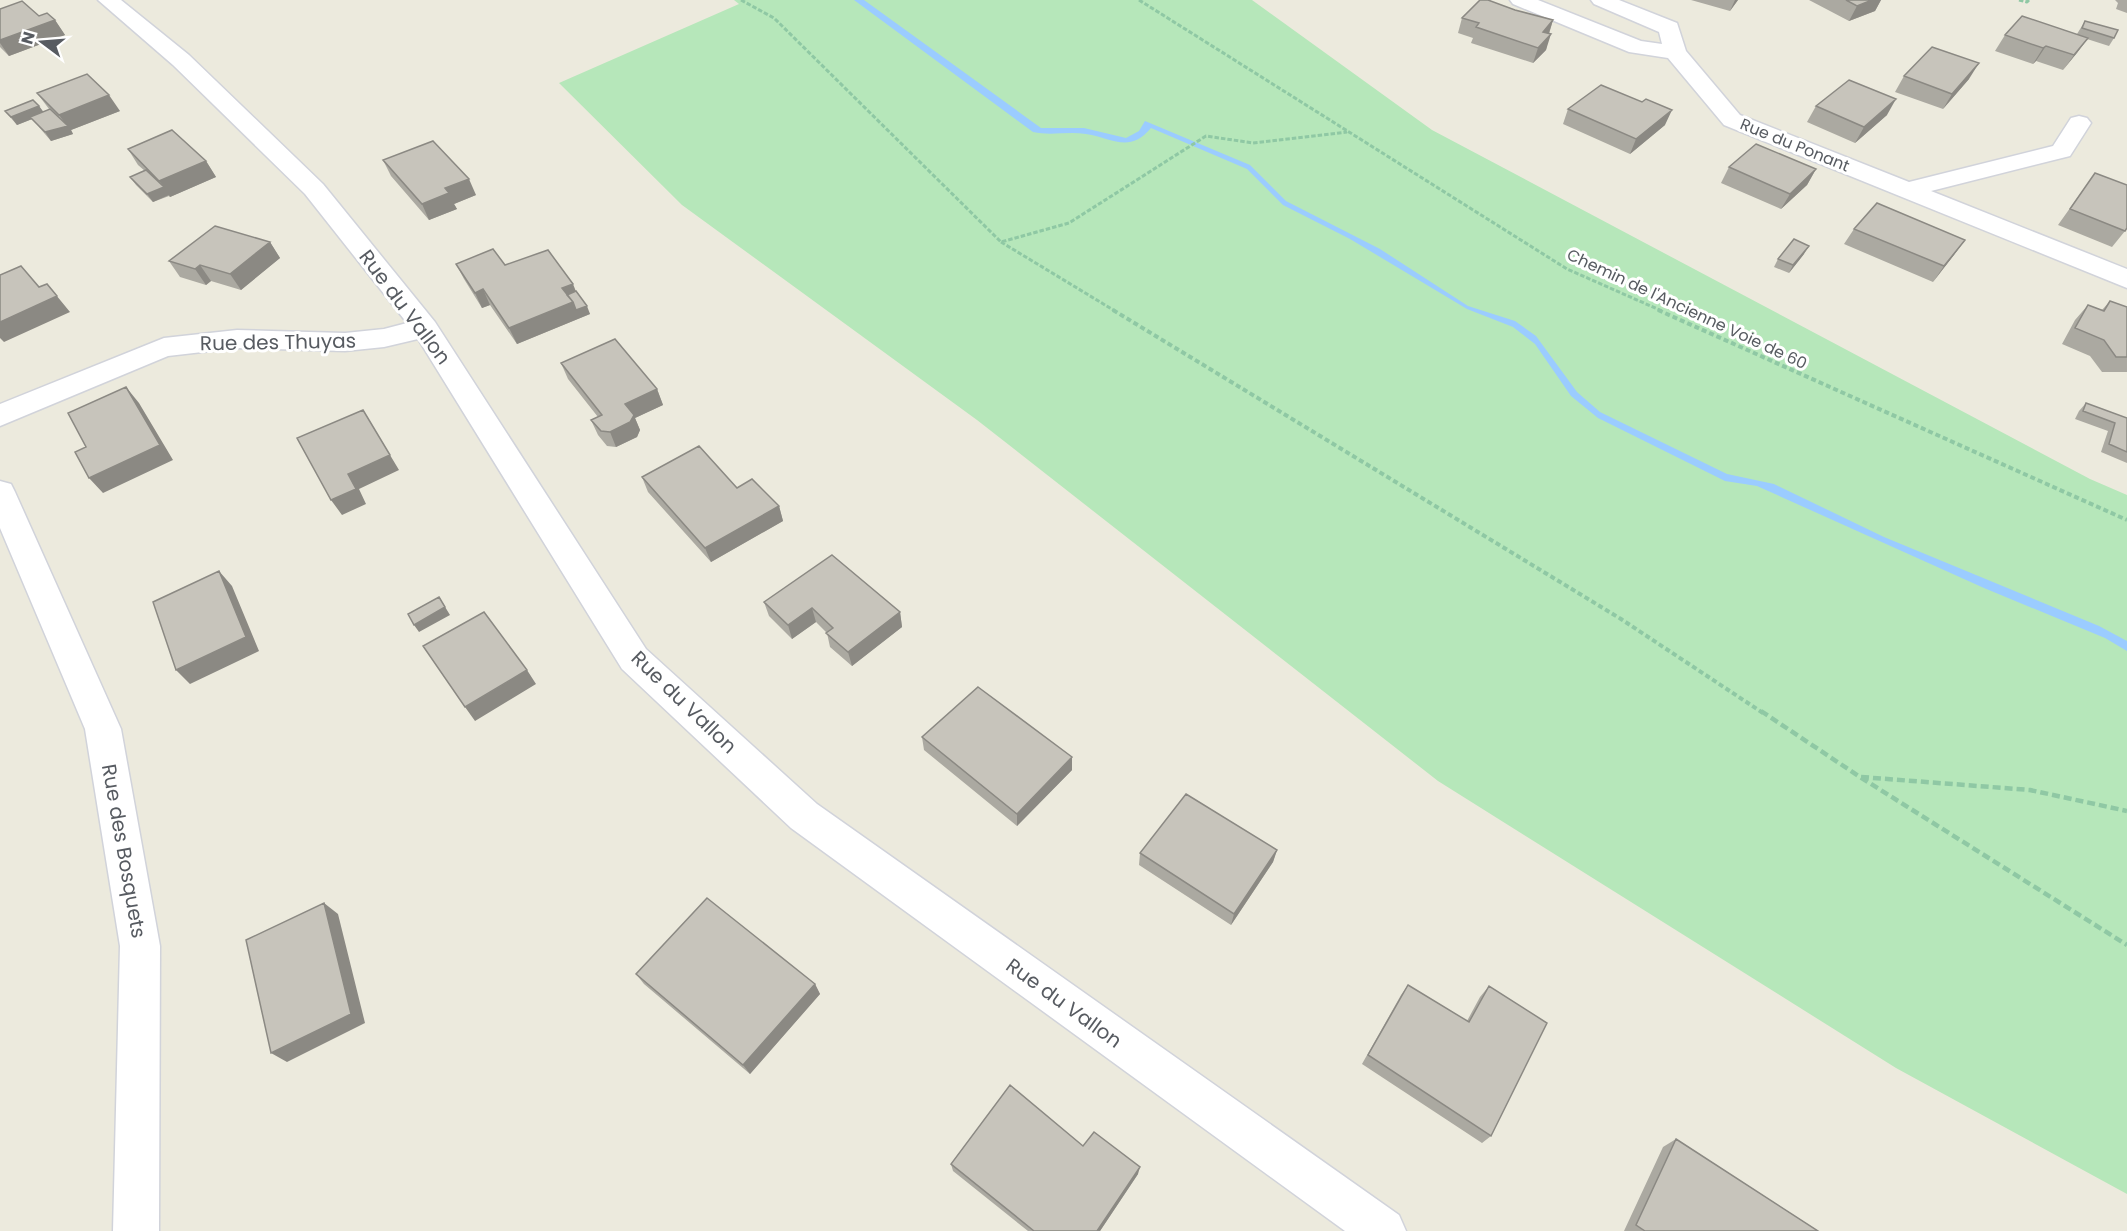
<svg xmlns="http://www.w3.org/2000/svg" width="2127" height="1231" font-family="Poppins,sans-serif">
<rect width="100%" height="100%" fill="#eceadd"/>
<path fill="#b6e7ba" d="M 734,0 L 1252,0 L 1432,130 L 2090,479 L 2127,495 L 2127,1194 L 1896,1068 L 1438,781 L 977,420 L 682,205 L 559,83 L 739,4 Z"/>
<path fill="#9bccff" d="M 854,0 L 864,0 L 1041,128 L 1084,128 L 1126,138 L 1139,131 L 1145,121 L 1250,165 L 1286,201 L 1380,249 L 1468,306 L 1515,321 L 1536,336 L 1577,392 L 1600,412 L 1727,474 L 1774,484 L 1884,537 L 2099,626 L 2127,641 L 2127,651 L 2105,638 L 1984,588 L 1757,486 L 1725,481 L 1598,418 L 1571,396 L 1535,344 L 1513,327 L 1467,309 L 1350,239 L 1283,205 L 1247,169 L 1151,128 C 1129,154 1113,138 1086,134 C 1068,131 1051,136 1033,132 Z"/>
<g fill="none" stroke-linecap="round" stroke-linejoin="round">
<defs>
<path id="minor" d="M 98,0 L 121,0 L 189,55 L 323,184 L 435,322 L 646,649 L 817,804 L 1399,1215 L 1406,1231 L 1345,1231 L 791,828 L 622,669 L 418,339 L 384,347 L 345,351 L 237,348 L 168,356 L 0,426 L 0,404 L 164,338 L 237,330 L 345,333 L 384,329 L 407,323 L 305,194 L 173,65 Z
M 1510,0 L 1538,0 L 1641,41 L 1662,44 L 1659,32 L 1594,4 L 1591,0 L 1619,0 L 1677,23 L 1686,51 L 1740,115 L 1909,182 L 2053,146 L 2071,118 L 2079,116 L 2087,118 L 2091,123 L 2070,156 L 1931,191 L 2127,269 L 2127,288 L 1724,125 L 1668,58 L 1629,52 L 1513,4 Z
M 0,481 L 11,484 L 15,492 L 121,729 L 160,946 L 159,1231 L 113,1231 L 120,946 L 85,729 L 0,528 Z"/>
</defs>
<use href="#minor" stroke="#d1d3da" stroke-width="3"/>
<path stroke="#8fc8a4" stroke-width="3" stroke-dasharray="4.5 2" stroke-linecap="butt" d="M 741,0 L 774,18 L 1001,242 L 1069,223 L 1206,136 L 1253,143 L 1347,132
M 1139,0 L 1567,269 L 1662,311
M 2019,0 L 2027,2 L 2029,0
M 1001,242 L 1115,311"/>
<path stroke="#8fc8a4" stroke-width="4" stroke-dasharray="5 3" stroke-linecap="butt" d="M 1113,310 L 1621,619 L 1763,713
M 1658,310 L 2127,520"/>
<path stroke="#8fc8a4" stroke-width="4.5" stroke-dasharray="8 4" stroke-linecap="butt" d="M 1761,711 L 1860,777 L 2127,945
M 1861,777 L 2030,790 L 2127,811"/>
<use href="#minor" fill="#fff" fill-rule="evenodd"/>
</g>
<path fill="#aba9a1" d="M 1691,0 L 1738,0 L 1730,11 Z
M 1809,0 L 1881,0 L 1875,11 L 1849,21 Z
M 2115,0 L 2127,0 L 2127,13 L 2116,9 L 2118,3 Z
M 0,9 L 39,16 L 55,20 L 65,35 L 9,56 L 0,47 Z
M 1515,10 L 1553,20 L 1549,34 L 1546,50 L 1533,63 L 1471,43 L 1473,38 L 1458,33 L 1462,18 Z
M 2085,21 L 2114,38 L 2109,46 L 2087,39 L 2063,70 L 2036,61 L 2033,64 L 1995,51 L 2005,35 L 2077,34 Z
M 1904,76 L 1969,79 L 1943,109 L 1895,92 Z
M 37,93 L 120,111 L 71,130 L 73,134 L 51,141 L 32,119 L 17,125 L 5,111 L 39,106 L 43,112 L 49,109 Z
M 1816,106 L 1887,115 L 1855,143 L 1807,122 Z
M 1568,109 L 1665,125 L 1630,154 L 1563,124 Z
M 128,149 L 206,161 L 216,177 L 170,197 L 169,196 L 153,202 L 136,185 L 130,177 L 145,171 L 138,165 Z
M 383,160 L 476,195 L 454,204 L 457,209 L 429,220 L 391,176 Z
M 1729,167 L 1816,169 L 1807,185 L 1781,209 L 1721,183 Z
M 2095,173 L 2125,231 L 2112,247 L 2058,225 Z
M 1854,229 L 1965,240 L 1933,282 L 1844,244 Z
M 270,242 L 280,258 L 241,290 L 211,281 L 206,285 L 180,277 L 169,261 Z
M 1804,254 L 1789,273 L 1774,267 L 1778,259 Z
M 456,264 L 505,265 L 576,291 L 590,314 L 517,344 L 490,305 L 482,308 L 464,279 Z
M 2110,301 L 2127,307 L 2127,372 L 2102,372 L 2090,356 L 2062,344 L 2075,320 L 2088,305 L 2102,310 Z
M 561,363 L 657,389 L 663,405 L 635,418 L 640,430 L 637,437 L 616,447 L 607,446 L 598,435 L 591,420 L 598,417 L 568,379 Z
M 2086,403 L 2127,418 L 2127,463 L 2101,452 L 2108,431 L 2075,419 L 2079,411 Z
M 642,477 L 737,488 L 779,506 L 783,521 L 711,562 L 648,492 Z
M 764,602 L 900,612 L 902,627 L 852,666 L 830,647 L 827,633 L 816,622 L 792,639 L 769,616 Z
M 922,737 L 1072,770 L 1017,826 L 924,750 Z
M 1277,850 L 1273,862 L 1231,925 L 1139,865 L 1140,853 Z
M 636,974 L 815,984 L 820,994 L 750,1074 L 644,984 Z
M 1408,985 L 1467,1021 L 1480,997 L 1489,986 L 1491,1136 L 1482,1143 L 1362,1064 L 1401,995 Z
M 1676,1139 L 1818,1231 L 1624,1231 L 1663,1147 Z
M 1083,1146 L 1138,1174 L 1100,1231 L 1028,1231 L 953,1171 L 951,1164 Z"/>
<path fill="#8b8983" d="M 1735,0 L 1738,0 L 1730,11 Z
M 1872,0 L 1881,0 L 1875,11 L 1849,21 L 1857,6 Z
M 55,20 L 65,35 L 9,56 L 0,43 L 0,40 Z
M 1553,20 L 1548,36 L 1543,32 Z
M 1551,34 L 1546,50 L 1533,63 L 1538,48 Z
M 2088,38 L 2077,53 L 2063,70 L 2074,55 Z
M 2046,46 L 2036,61 L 2033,64 L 2043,48 Z
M 1979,63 L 1969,79 L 1943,109 L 1952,94 Z
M 109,95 L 120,111 L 71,130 L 73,134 L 51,141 L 45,132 L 67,126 L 59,115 Z
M 1896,99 L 1887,115 L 1855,143 L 1864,127 Z
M 39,106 L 45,114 L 17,125 L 11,117 Z
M 1672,110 L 1665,125 L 1630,154 L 1636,139 Z
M 206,161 L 216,177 L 170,197 L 169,195 L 153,202 L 147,194 L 164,187 L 159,181 Z
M 1816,169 L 1807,185 L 1781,209 L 1790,194 Z
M 469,179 L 476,195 L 454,204 L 457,209 L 429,220 L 422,204 L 445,188 Z
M 1965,240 L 1954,255 L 1933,282 L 1944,266 Z
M 270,242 L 280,258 L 241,290 L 230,274 Z
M 1809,246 L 1804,254 L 1789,273 L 1793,265 Z
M 200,265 L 211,281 L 206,285 L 195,269 Z
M 47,284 L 70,312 L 4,342 L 0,338 L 0,322 Z
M 573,284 L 579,299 L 571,303 L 562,288 Z
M 483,289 L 490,305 L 482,308 L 475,293 Z
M 573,302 L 587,306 L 590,314 L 517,344 L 509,328 Z
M 126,387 L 139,403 L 173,460 L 103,493 L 89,478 Z
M 657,389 L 663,405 L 635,418 L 640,430 L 637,437 L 616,447 L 610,432 L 625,404 Z
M 363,410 L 399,470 L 359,489 L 366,504 L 342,515 L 331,500 L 348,474 Z
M 779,506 L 783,521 L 711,562 L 705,548 Z
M 219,571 L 232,586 L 259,651 L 190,684 L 176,670 Z
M 439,597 L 450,615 L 419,632 L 414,625 Z
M 812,608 L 816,622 L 792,639 L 788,625 Z
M 900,612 L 902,627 L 852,666 L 848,652 Z
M 527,670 L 536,684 L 475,721 L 465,707 Z
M 1072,757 L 1072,770 L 1017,826 L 1017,814 Z
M 1277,850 L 1273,862 L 1231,925 L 1234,914 Z
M 324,903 L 338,914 L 365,1023 L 287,1062 L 271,1053 Z
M 815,984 L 820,994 L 750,1074 L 743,1065 Z
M 1140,1167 L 1138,1174 L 1100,1231 L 1097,1231 Z"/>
<path fill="#c7c4bb" stroke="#8b8983" stroke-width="1.5" d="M 1480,0 L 1488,0 L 1515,10 L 1553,20 L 1543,32 L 1551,34 L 1538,48 L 1476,27 L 1479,23 L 1462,18 Z
M 1846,0 L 1872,0 L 1857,6 Z
M 22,1 L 39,16 L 47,13 L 55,20 L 0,40 L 0,9 Z
M 2022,16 L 2088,38 L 2074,55 L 2046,46 L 2043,48 L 2005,35 Z
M 2085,21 L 2118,30 L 2114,38 L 2082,28 Z
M 1932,47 L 1979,63 L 1952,94 L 1904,76 Z
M 87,74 L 109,95 L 59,115 L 37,93 Z
M 1849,80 L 1896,99 L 1864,127 L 1816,106 Z
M 1601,85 L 1642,102 L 1646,99 L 1672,110 L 1636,139 L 1568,109 Z
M 33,100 L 39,106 L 11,117 L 5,111 Z
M 50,109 L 68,126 L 45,132 L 30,117 Z
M 172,130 L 206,161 L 159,181 L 128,149 Z
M 433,141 L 469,179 L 445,188 L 449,193 L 422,204 L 383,160 Z
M 1756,144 L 1816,169 L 1790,194 L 1729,167 Z
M 146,170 L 164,187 L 147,194 L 130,177 Z
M 2095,173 L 2127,185 L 2127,228 L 2125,231 L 2070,209 Z
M 1877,203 L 1965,240 L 1944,266 L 1854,229 Z
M 215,226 L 270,242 L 230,274 L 200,265 L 195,269 L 169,261 Z
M 1794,239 L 1809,246 L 1793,265 L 1778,259 Z
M 493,249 L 505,265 L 548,250 L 573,284 L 562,288 L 573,302 L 509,328 L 483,289 L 475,293 L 456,264 Z
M 21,266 L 39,287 L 47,284 L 57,296 L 0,322 L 0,275 Z
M 576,291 L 587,306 L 576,310 L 573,302 L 567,295 Z
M 2110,301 L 2127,307 L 2127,357 L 2116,357 L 2104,340 L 2075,328 L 2088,305 L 2104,311 Z
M 615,339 L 657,389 L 625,404 L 634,415 L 630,422 L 610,432 L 601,431 L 591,420 L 602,415 L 561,363 Z
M 126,387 L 160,445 L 89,478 L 75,452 L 86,447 L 68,413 Z
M 2086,403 L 2127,418 L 2127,452 L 2109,444 L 2115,423 L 2083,411 Z
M 363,410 L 390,455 L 348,474 L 356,489 L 331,500 L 297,438 Z
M 699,446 L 737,488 L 752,479 L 779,506 L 705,548 L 642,477 Z
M 832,555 L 900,612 L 848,652 L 826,633 L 833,628 L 812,608 L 788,625 L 764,602 Z
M 219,571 L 246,637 L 176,670 L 153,602 Z
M 439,597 L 445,607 L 414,625 L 408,614 Z
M 484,612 L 527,670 L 465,707 L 423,646 Z
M 978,687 L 1072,757 L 1017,814 L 922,737 Z
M 1186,794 L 1277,850 L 1234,914 L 1140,853 Z
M 707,898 L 815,984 L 743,1065 L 636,974 Z
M 324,903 L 351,1014 L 271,1053 L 246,940 Z
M 1408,985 L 1469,1022 L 1489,986 L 1547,1023 L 1491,1136 L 1368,1055 Z
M 1010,1085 L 1083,1146 L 1094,1132 L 1140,1167 L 1097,1231 L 1034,1231 L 951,1164 Z
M 1676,1139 L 1818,1231 L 1645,1231 L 1636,1225 Z"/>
<g text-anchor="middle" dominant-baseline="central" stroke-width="6" stroke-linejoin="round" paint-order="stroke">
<g font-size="16" fill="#575b61" stroke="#fff">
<text transform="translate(1795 145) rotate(22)">Rue du Ponant</text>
<text transform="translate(1687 309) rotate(25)">Chemin de l'Ancienne Voie de 60</text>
</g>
<g font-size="20" fill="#575b61" stroke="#fff">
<text transform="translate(405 307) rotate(53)">Rue du Vallon</text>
<text transform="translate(278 342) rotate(-1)">Rue des Thuyas</text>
<text transform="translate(684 702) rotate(44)">Rue du Vallon</text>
<text transform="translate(124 851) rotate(80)">Rue des Bosquets</text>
<text transform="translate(1064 1003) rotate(36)">Rue du Vallon</text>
</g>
</g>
<g transform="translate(42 42) rotate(286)" stroke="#ffffff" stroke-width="4.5" paint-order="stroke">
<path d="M0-4.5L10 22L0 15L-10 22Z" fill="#575b61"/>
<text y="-9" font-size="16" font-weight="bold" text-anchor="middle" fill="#575b61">N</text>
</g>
</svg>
